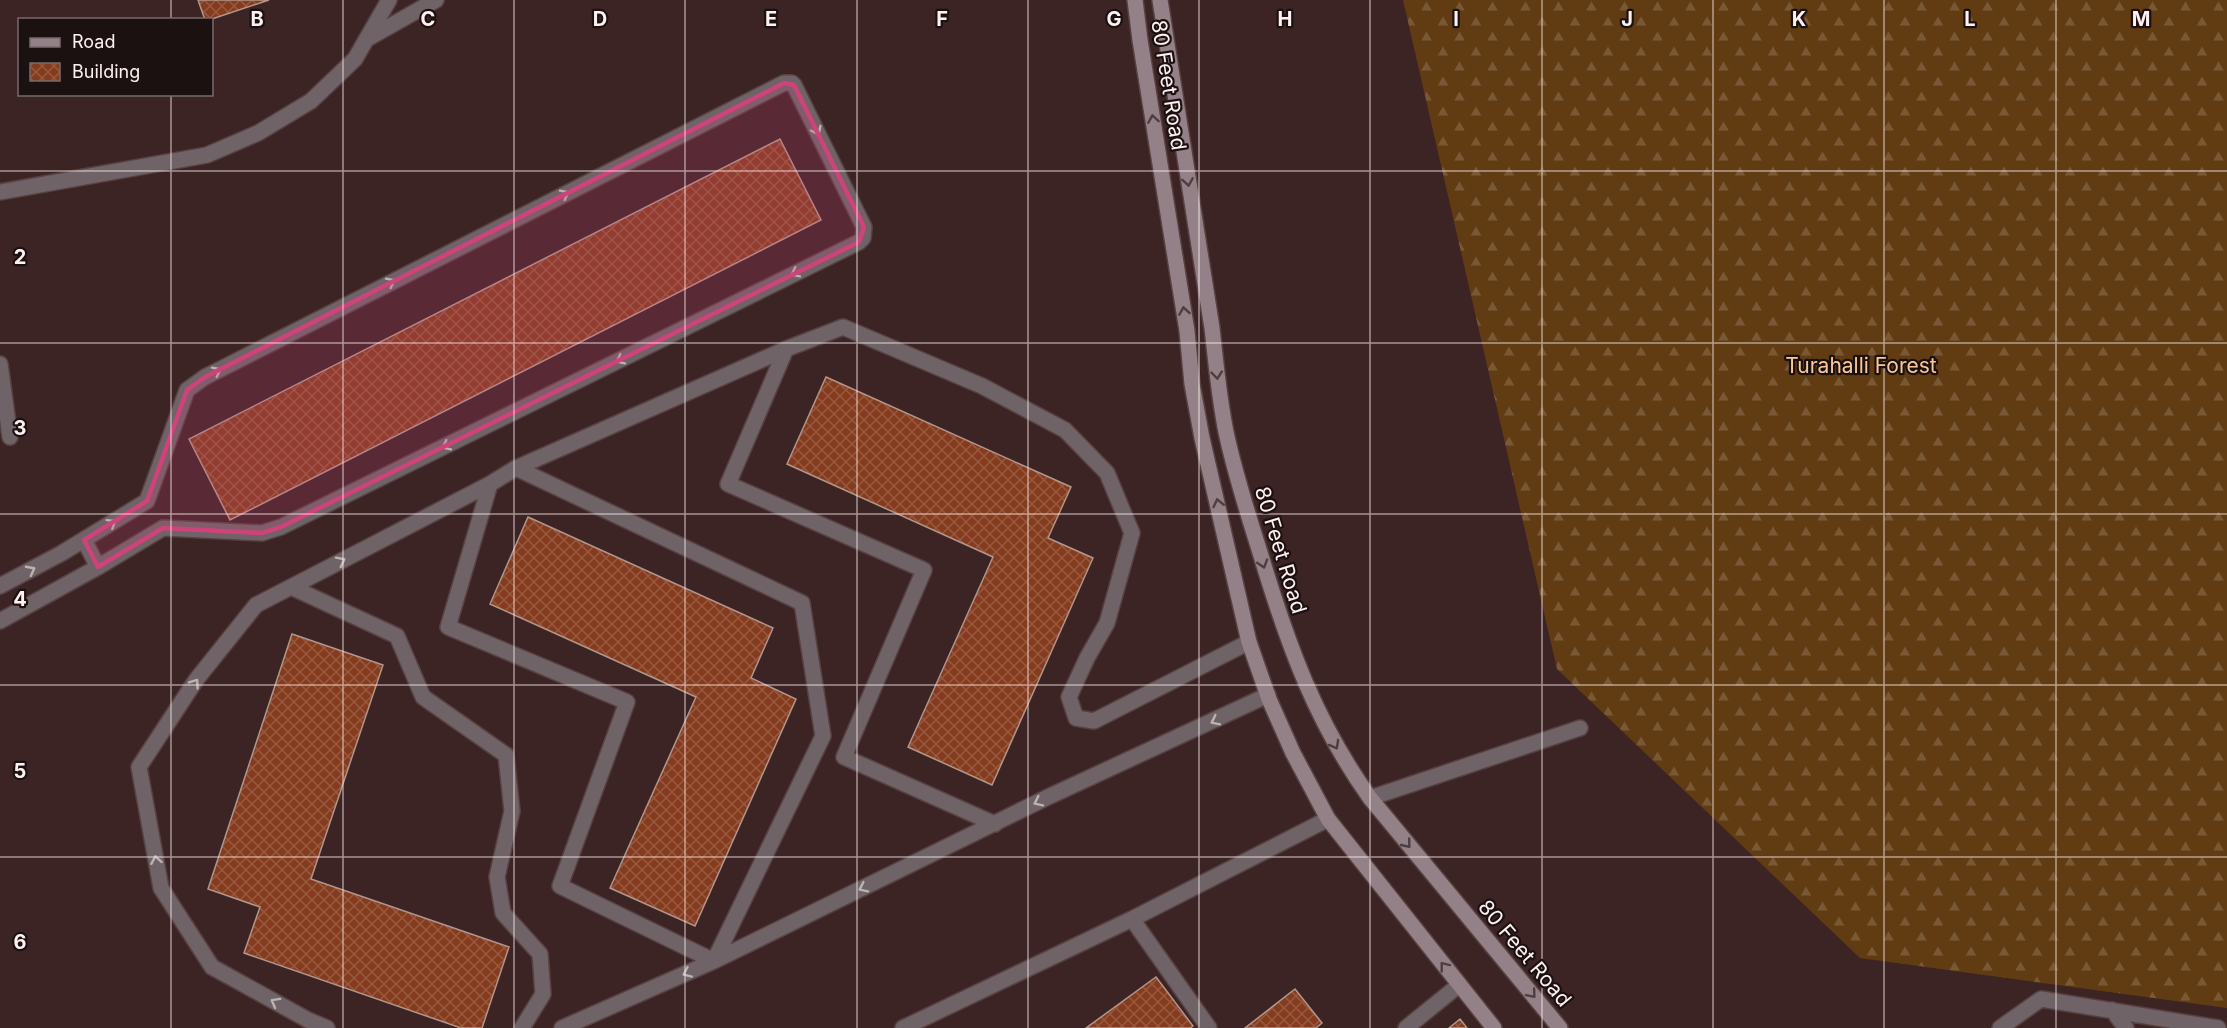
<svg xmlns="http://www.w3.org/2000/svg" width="2227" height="1028" font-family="Inter,sans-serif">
<defs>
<pattern id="forest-firs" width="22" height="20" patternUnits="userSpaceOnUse" patternTransform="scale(1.5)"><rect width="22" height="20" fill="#613c12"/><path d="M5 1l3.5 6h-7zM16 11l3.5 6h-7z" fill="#795935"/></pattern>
<pattern id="building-cross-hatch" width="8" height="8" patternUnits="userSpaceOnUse" patternTransform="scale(1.5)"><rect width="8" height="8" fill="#853c1e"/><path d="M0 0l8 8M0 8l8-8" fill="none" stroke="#97593f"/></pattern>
</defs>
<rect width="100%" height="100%" fill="#3c2425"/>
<path fill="url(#forest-firs)" d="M 1403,0 L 2227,0 L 2227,1008 L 1860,958 L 1557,669 Z"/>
<path fill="url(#building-cross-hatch)" stroke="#b2968b" stroke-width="1.5" d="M 198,0 L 269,0 L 209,20 L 205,20 Z
M 780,139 L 821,220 L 230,520 L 189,439 Z
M 826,377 L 1071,487 L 1048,538 L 1093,558 L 992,785 L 908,747 L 993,557 L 787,464 Z
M 528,517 L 773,628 L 751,678 L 796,699 L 695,926 L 610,888 L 696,697 L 490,604 Z
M 292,634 L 383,665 L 311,879 L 509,947 L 482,1028 L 461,1028 L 244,953 L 260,907 L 208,889 Z
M 1156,977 L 1193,1026 L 1190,1028 L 1086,1028 Z
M 1295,989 L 1322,1023 L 1316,1028 L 1245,1028 Z
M 1460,1019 L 1467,1028 L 1449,1028 Z"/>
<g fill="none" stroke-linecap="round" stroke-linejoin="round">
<defs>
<path id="service" d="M 367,39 L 436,0
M 786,349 L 728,484 L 924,570 L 844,757 L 995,824
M 490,484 L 448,627 L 627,702 L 560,886 L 714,961 L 823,736 L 802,603 L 516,468
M 291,587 L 397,636 L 423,697 L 506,755 L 512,811 L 497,877 L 503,913 L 540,954 L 543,994 L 522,1028
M 327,1028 L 308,1020 L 212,967 L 161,888 L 139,767 L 196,680 L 256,605 L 490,484 L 516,468 L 786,349 L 843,327 L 982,386 L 1065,430 L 1107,473 L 1132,533 L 1107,623 L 1087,658 L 1069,697 L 1076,718 L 1094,721 L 1249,642
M 562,1028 L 714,961 L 1048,797 L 1268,695"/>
<path id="minor" d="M 0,192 L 207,155 L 258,133 L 311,101 L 355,59 L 389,0
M 0,364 L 10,437
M 84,540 L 98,567
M 0,586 L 62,553 L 147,501 L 187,390 L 205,377 L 784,83 L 792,83 L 794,85 L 864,227 L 863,238 L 859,242 L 281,527 L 262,533 L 163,528 L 98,567 L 0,621
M 1370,798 L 1580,728
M 1132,919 L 1209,1028
M 2112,1010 L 2126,1028
M 903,1028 L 1132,919 L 1328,819
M 1406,1028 L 1459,985
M 2000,1028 L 2041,999 L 2218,1028"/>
<path id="secondary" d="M 1135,0 L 1140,40 L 1187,331 L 1192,384 L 1202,438 L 1249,642 L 1269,699 L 1293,753 L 1328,819 L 1494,1028
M 1160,0 L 1212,328 C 1216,363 1219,398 1226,432 C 1235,475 1249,517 1262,559 C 1289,648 1316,722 1370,798 L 1560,1028"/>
</defs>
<use href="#service" stroke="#574142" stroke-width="18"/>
<use href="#minor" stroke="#574142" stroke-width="18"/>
<use href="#secondary" stroke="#574142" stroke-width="18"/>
<use href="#service" stroke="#6f6367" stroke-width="15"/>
<use href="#minor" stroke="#6f6367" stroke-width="15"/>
<use href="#secondary" stroke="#948188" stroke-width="15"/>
</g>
<defs><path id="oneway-chevron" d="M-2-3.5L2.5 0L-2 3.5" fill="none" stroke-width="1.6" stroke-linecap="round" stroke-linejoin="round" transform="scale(1.5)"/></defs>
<g stroke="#4c3e41">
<use href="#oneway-chevron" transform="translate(1153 119) rotate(-99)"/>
<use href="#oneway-chevron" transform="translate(1188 182) rotate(81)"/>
<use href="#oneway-chevron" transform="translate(1184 311) rotate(-99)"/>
<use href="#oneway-chevron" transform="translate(1217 375) rotate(84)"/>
<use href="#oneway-chevron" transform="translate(1218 503) rotate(-103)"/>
<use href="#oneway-chevron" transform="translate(1263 564) rotate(73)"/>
<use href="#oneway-chevron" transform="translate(1335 745) rotate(61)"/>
<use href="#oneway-chevron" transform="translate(1407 844) rotate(51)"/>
<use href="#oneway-chevron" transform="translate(1444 966) rotate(-128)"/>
<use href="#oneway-chevron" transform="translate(1532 994) rotate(50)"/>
</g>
<g stroke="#beb1b3">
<use href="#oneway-chevron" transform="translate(817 131) rotate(64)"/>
<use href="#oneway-chevron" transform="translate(565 194) rotate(-27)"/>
<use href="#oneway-chevron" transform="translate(795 273) rotate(154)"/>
<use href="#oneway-chevron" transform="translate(391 282) rotate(-27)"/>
<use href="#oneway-chevron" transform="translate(620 360) rotate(154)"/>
<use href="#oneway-chevron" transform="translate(217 371) rotate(-27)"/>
<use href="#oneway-chevron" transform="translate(446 446) rotate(154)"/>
<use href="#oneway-chevron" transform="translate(112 523) rotate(-32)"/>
<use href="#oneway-chevron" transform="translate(341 561) rotate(-27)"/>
<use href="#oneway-chevron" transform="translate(31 570) rotate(-28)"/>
<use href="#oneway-chevron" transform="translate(195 683) rotate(-55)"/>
<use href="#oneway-chevron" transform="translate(1215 721) rotate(154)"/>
<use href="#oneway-chevron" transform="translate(1038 802) rotate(154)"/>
<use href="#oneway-chevron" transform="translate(156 860) rotate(-100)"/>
<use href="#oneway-chevron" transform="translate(863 888) rotate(154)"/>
<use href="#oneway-chevron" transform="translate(687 973) rotate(156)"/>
<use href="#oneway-chevron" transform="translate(275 1002) rotate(-151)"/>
</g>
<path fill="#ce4379" fill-opacity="0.2" stroke="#ce4379" stroke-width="4.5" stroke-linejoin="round" d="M 784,83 L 794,85 L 864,227 L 859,242 L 281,527 L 262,533 L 163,528 L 98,567 L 84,540 L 147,501 L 187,390 L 205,377 Z"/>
<path fill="none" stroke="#fff1f1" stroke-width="1.5" stroke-opacity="0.55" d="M 171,0 L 171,20M 343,0 L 343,1028M 514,0 L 514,1028M 685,0 L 685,1028M 857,0 L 857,1028M 1028,0 L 1028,1028M 1199,0 L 1199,1028M 1370,0 L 1370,1028M 1542,0 L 1542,1028M 1713,0 L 1713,1028M 1884,0 L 1884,1028M 2056,0 L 2056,1028M 171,94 L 171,1028M 0,171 L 2227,171M 0,343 L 2227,343M 0,514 L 2227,514M 0,685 L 2227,685M 0,857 L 2227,857"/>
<g text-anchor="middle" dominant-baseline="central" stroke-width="4.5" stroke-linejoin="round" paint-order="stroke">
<g font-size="21" fill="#fff1f1" stroke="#1c1111">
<text transform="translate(1169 85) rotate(81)">80 Feet Road</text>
<text transform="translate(1281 550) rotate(73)">80 Feet Road</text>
<text transform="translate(1525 953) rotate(50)">80 Feet Road</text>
</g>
<g font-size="21" fill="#f9c798" stroke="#1c1111">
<text x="1861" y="365">Turahalli Forest</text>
</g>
</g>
<g font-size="20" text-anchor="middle" font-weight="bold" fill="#fff1f1" stroke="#1c1111" stroke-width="4.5" stroke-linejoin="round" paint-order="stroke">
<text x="257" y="26">B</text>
<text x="428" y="26">C</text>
<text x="600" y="26">D</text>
<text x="771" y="26">E</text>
<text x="942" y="26">F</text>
<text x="1114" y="26">G</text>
<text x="1285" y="26">H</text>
<text x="1456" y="26">I</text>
<text x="1627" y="26">J</text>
<text x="1799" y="26">K</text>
<text x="1970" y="26">L</text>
<text x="2141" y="26">M</text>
<text x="20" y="264">2</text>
<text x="20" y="435">3</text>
<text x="20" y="606">4</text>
<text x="20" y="778">5</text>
<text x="20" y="949">6</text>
</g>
<rect x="18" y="18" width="195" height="78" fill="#1c1111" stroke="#776b6b" stroke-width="1.5"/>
<rect x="30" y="38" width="30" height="9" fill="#948188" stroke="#776b6b" stroke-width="1.5"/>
<text x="72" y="48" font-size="18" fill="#fff1f1">Road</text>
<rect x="30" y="63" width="30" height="18" fill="url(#building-cross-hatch)" stroke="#776b6b" stroke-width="1.5"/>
<text x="72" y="78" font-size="18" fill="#fff1f1">Building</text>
</svg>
